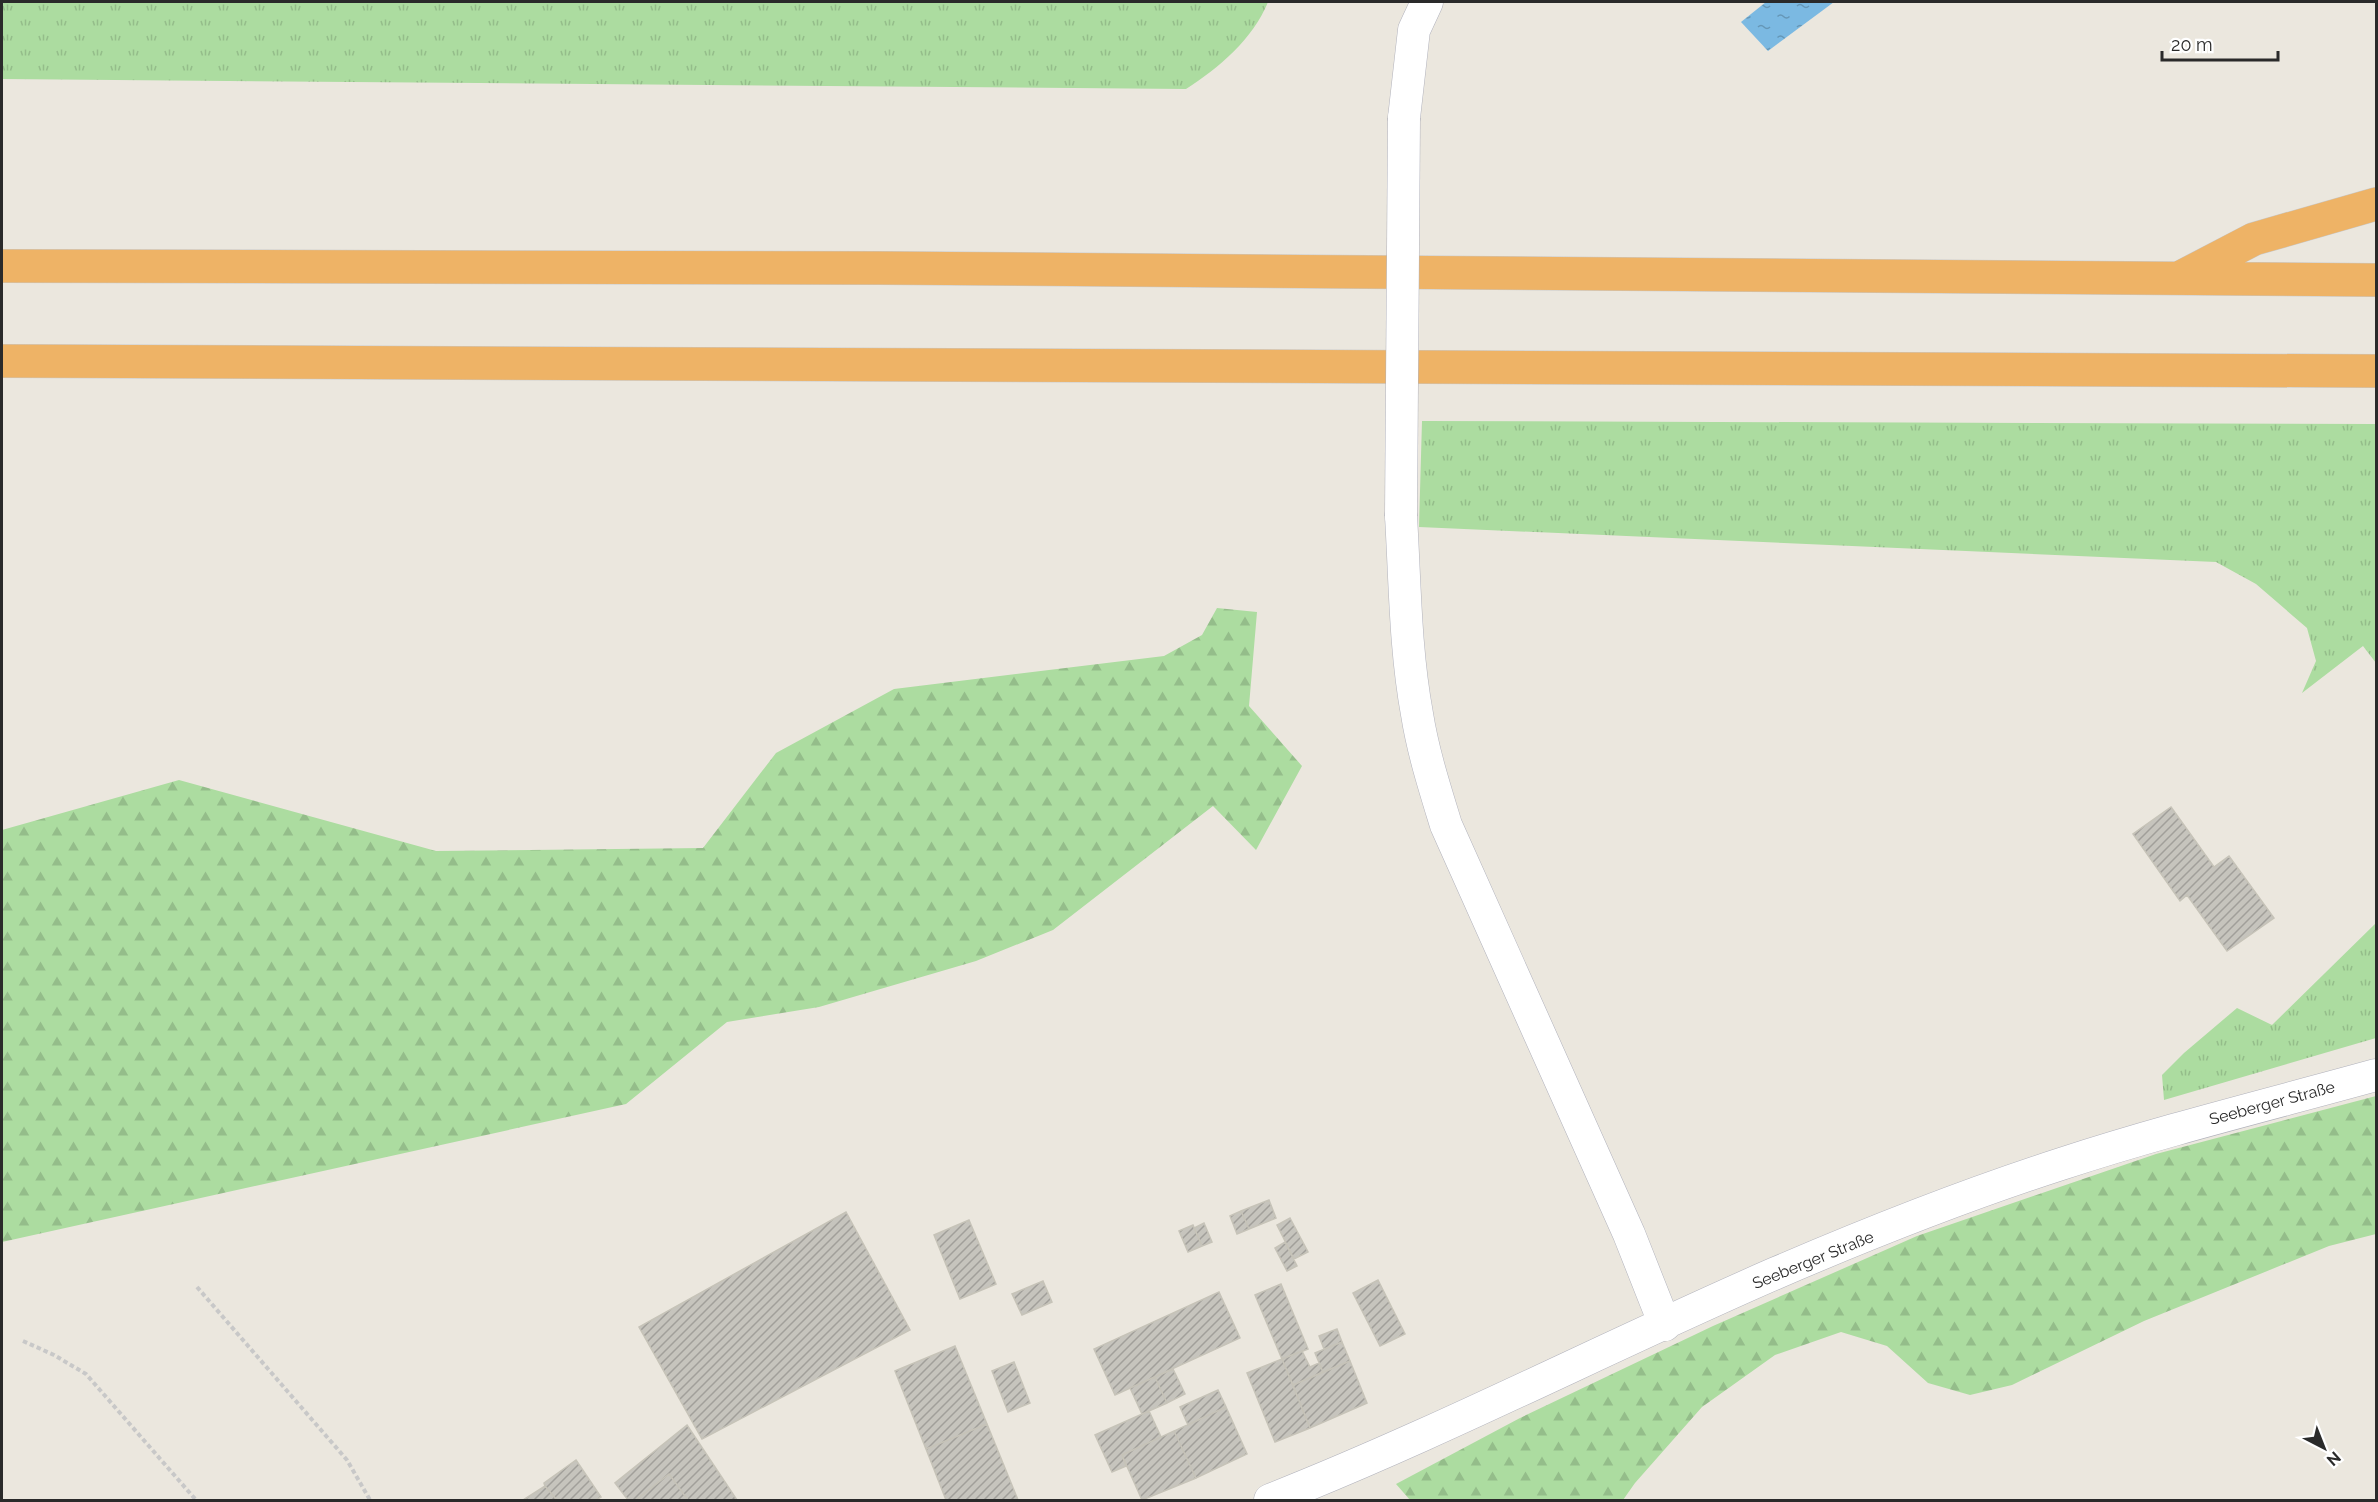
<svg xmlns="http://www.w3.org/2000/svg" width="2378" height="1502" font-family="Raleway,sans-serif">
<defs>
<pattern id="grass-tufts" width="24" height="20" patternUnits="userSpaceOnUse" patternTransform="scale(1.5)"><rect width="24" height="20" fill="#acdca0"/><path d="M3 7l-1-3M5 7V3M7 7l1-3M15 17l-1-3M17 17v-4M19 17l1-3" fill="none" stroke="#94bd8a"/></pattern>
<pattern id="forest-firs" width="22" height="20" patternUnits="userSpaceOnUse" patternTransform="scale(1.5)"><rect width="22" height="20" fill="#acdca0"/><path d="M5 1l3.5 6h-7zM16 11l3.5 6h-7z" fill="#94bd8a"/></pattern>
<pattern id="water-ripples" width="26" height="14" patternUnits="userSpaceOnUse" patternTransform="scale(1.5)"><rect width="26" height="14" fill="#7bb9e2"/><path d="M2 4q2-2 4 0t4 0M15 11q2-2 4 0t4 0" fill="none" stroke="#6597b7"/></pattern>
<pattern id="building-hatch" width="6" height="6" patternUnits="userSpaceOnUse" patternTransform="scale(1.5)"><rect width="6" height="6" fill="#c6c4bd"/><path d="M-1 1l2-2M0 6l6-6M5 7l2-2" fill="none" stroke="#a19f9a"/></pattern>
</defs>
<rect width="100%" height="100%" fill="#ebe7de"/>
<path fill="url(#grass-tufts)" d="M 2,2 L 1268,2 C 1253,39 1219,68 1186,89 L 2,79 Z
M 1422,421 L 2376,424 L 2376,663 L 2363,646 L 2302,693 L 2316,661 L 2307,628 L 2256,584 L 2216,562 L 1419,527 Z
M 2376,923 L 2376,1038 L 2164,1100 L 2162,1075 L 2184,1053 L 2237,1008 L 2272,1025 Z"/>
<path fill="url(#forest-firs)" d="M 1217,608 L 1257,612 L 1249,706 L 1302,766 L 1256,850 L 1213,806 L 1053,930 L 976,961 L 819,1007 L 727,1022 L 626,1104 L 2,1242 L 2,830 L 179,780 L 436,851 L 703,848 L 776,753 L 894,689 L 1164,656 L 1202,635 Z
M 2376,1096 L 2376,1234 L 2329,1246 L 2144,1321 L 2012,1385 L 1970,1395 L 1928,1383 L 1887,1346 L 1841,1332 L 1775,1355 L 1702,1407 L 1635,1483 L 1623,1500 L 1410,1500 L 1396,1484 L 1520,1418 L 1713,1326 L 1917,1236 L 2156,1154 Z"/>
<path fill="url(#water-ripples)" d="M 1766,2 L 1834,2 L 1768,51 L 1741,22 Z"/>
<path fill="url(#building-hatch)" stroke="#c6c3b8" stroke-width="1.5" d="M 2171,807 L 2214,867 L 2229,856 L 2274,918 L 2227,951 L 2187,895 L 2180,901 L 2133,834 Z
M 1269,1200 L 1276,1218 L 1249,1229 L 1241,1211 Z
M 1241,1211 L 1249,1229 L 1237,1234 L 1230,1216 Z
M 846,1212 L 910,1330 L 702,1439 L 639,1327 Z
M 1290,1218 L 1308,1252 L 1294,1259 L 1277,1225 Z
M 969,1220 L 996,1284 L 960,1299 L 934,1235 Z
M 1204,1223 L 1212,1242 L 1202,1246 L 1194,1228 Z
M 1193,1225 L 1202,1246 L 1188,1252 L 1179,1231 Z
M 1285,1242 L 1297,1266 L 1287,1271 L 1275,1248 Z
M 1378,1280 L 1405,1334 L 1380,1346 L 1353,1293 Z
M 1043,1281 L 1052,1302 L 1022,1315 L 1012,1294 Z
M 1281,1284 L 1308,1349 L 1282,1359 L 1255,1295 Z
M 1219,1292 L 1240,1338 L 1115,1395 L 1094,1349 Z
M 1337,1329 L 1342,1342 L 1324,1349 L 1319,1336 Z
M 1342,1342 L 1350,1361 L 1323,1372 L 1315,1353 Z
M 955,1346 L 987,1424 L 926,1449 L 895,1371 Z
M 1302,1351 L 1310,1367 L 1319,1363 L 1323,1372 L 1293,1385 L 1282,1359 Z
M 1282,1359 L 1310,1428 L 1275,1442 L 1247,1373 Z
M 1350,1361 L 1367,1403 L 1310,1428 L 1293,1385 Z
M 1014,1362 L 1030,1403 L 1008,1412 L 992,1371 Z
M 1173,1369 L 1185,1394 L 1167,1403 L 1155,1377 Z
M 1155,1377 L 1167,1403 L 1142,1414 L 1130,1388 Z
M 1218,1390 L 1226,1407 L 1188,1425 L 1180,1407 Z
M 1226,1407 L 1247,1454 L 1196,1478 L 1174,1431 Z
M 1149,1411 L 1161,1437 L 1122,1455 L 1126,1466 L 1112,1472 L 1095,1435 Z
M 987,1424 L 1018,1500 L 946,1500 L 926,1449 Z
M 687,1425 L 737,1500 L 688,1500 L 669,1474 L 636,1500 L 628,1500 L 615,1483 Z
M 1174,1431 L 1196,1478 L 1142,1500 L 1122,1455 Z
M 576,1460 L 601,1497 L 596,1500 L 557,1500 L 545,1486 L 544,1483 Z
M 669,1474 L 688,1500 L 636,1500 Z
M 545,1486 L 557,1500 L 523,1500 Z"/>
<g fill="none" stroke-linecap="round" stroke-linejoin="round">
<defs>
<path id="minor" d="M 1404,118 L 1414,30 L 1427,2
M 1401,516 C 1405,582 1405,649 1417,714 C 1423,752 1435,789 1446,825 L 1629,1234 L 1665,1325
M 1270,1500 C 1442,1432 1606,1347 1776,1273 C 1869,1233 1965,1195 2061,1164 C 2165,1130 2271,1104 2376,1075"/>
<path id="motorway" d="M 2,266 L 879,268 L 2376,280
M 2183,276 L 2254,239 L 2376,204
M 2,361 L 2376,371"/>
</defs>
<use href="#minor" stroke="#b1b2bc" stroke-width="33"/>
<use href="#motorway" stroke="#c8c8c8" stroke-width="34"/>
<path stroke="#c8c8c8" stroke-width="4" stroke-dasharray="4.5 3" stroke-linecap="butt" d="M 197,1287 L 347,1460 L 370,1500
M 23,1341 L 54,1355 L 86,1374 L 196,1500"/>
<use href="#minor" stroke="#fff" stroke-width="32"/>
<use href="#motorway" stroke="#eeb366" stroke-width="33"/>
<defs>
<path id="minor-bridge" d="M 1401,516 L 1404,118"/>
</defs>
<use href="#minor-bridge" stroke="#b1b2bc" stroke-width="33" stroke-linecap="butt"/>
<use href="#minor-bridge" stroke="#fff" stroke-width="32"/>
</g>
<g text-anchor="middle" dominant-baseline="central" stroke-width="5" stroke-linejoin="round" paint-order="stroke">
<g font-size="16" fill="#2a2a2a" stroke="#fff">
<text transform="translate(2272 1103) rotate(-15)">Seeberger Straße</text>
<text transform="translate(1813 1260) rotate(-22)">Seeberger Straße</text>
</g>
</g>
<rect width="2378" height="1502" fill="none" stroke="#2a2a2a" stroke-width="6"/>
<g transform="translate(2324 1448) rotate(138)" stroke="#ffffff" stroke-width="4.5" paint-order="stroke">
<path d="M0-4.5L10 22L0 15L-10 22Z" fill="#2a2a2a"/>
<text y="-9" font-size="16" font-weight="bold" text-anchor="middle" fill="#2a2a2a">N</text>
</g>
<path d="M2162 51v9h116v-9" fill="none" stroke="#2a2a2a" stroke-width="3"/>
<text x="2171" y="51" font-size="18" fill="#2a2a2a" stroke="#ffffff" stroke-width="4.5" paint-order="stroke">20 m</text>
</svg>
